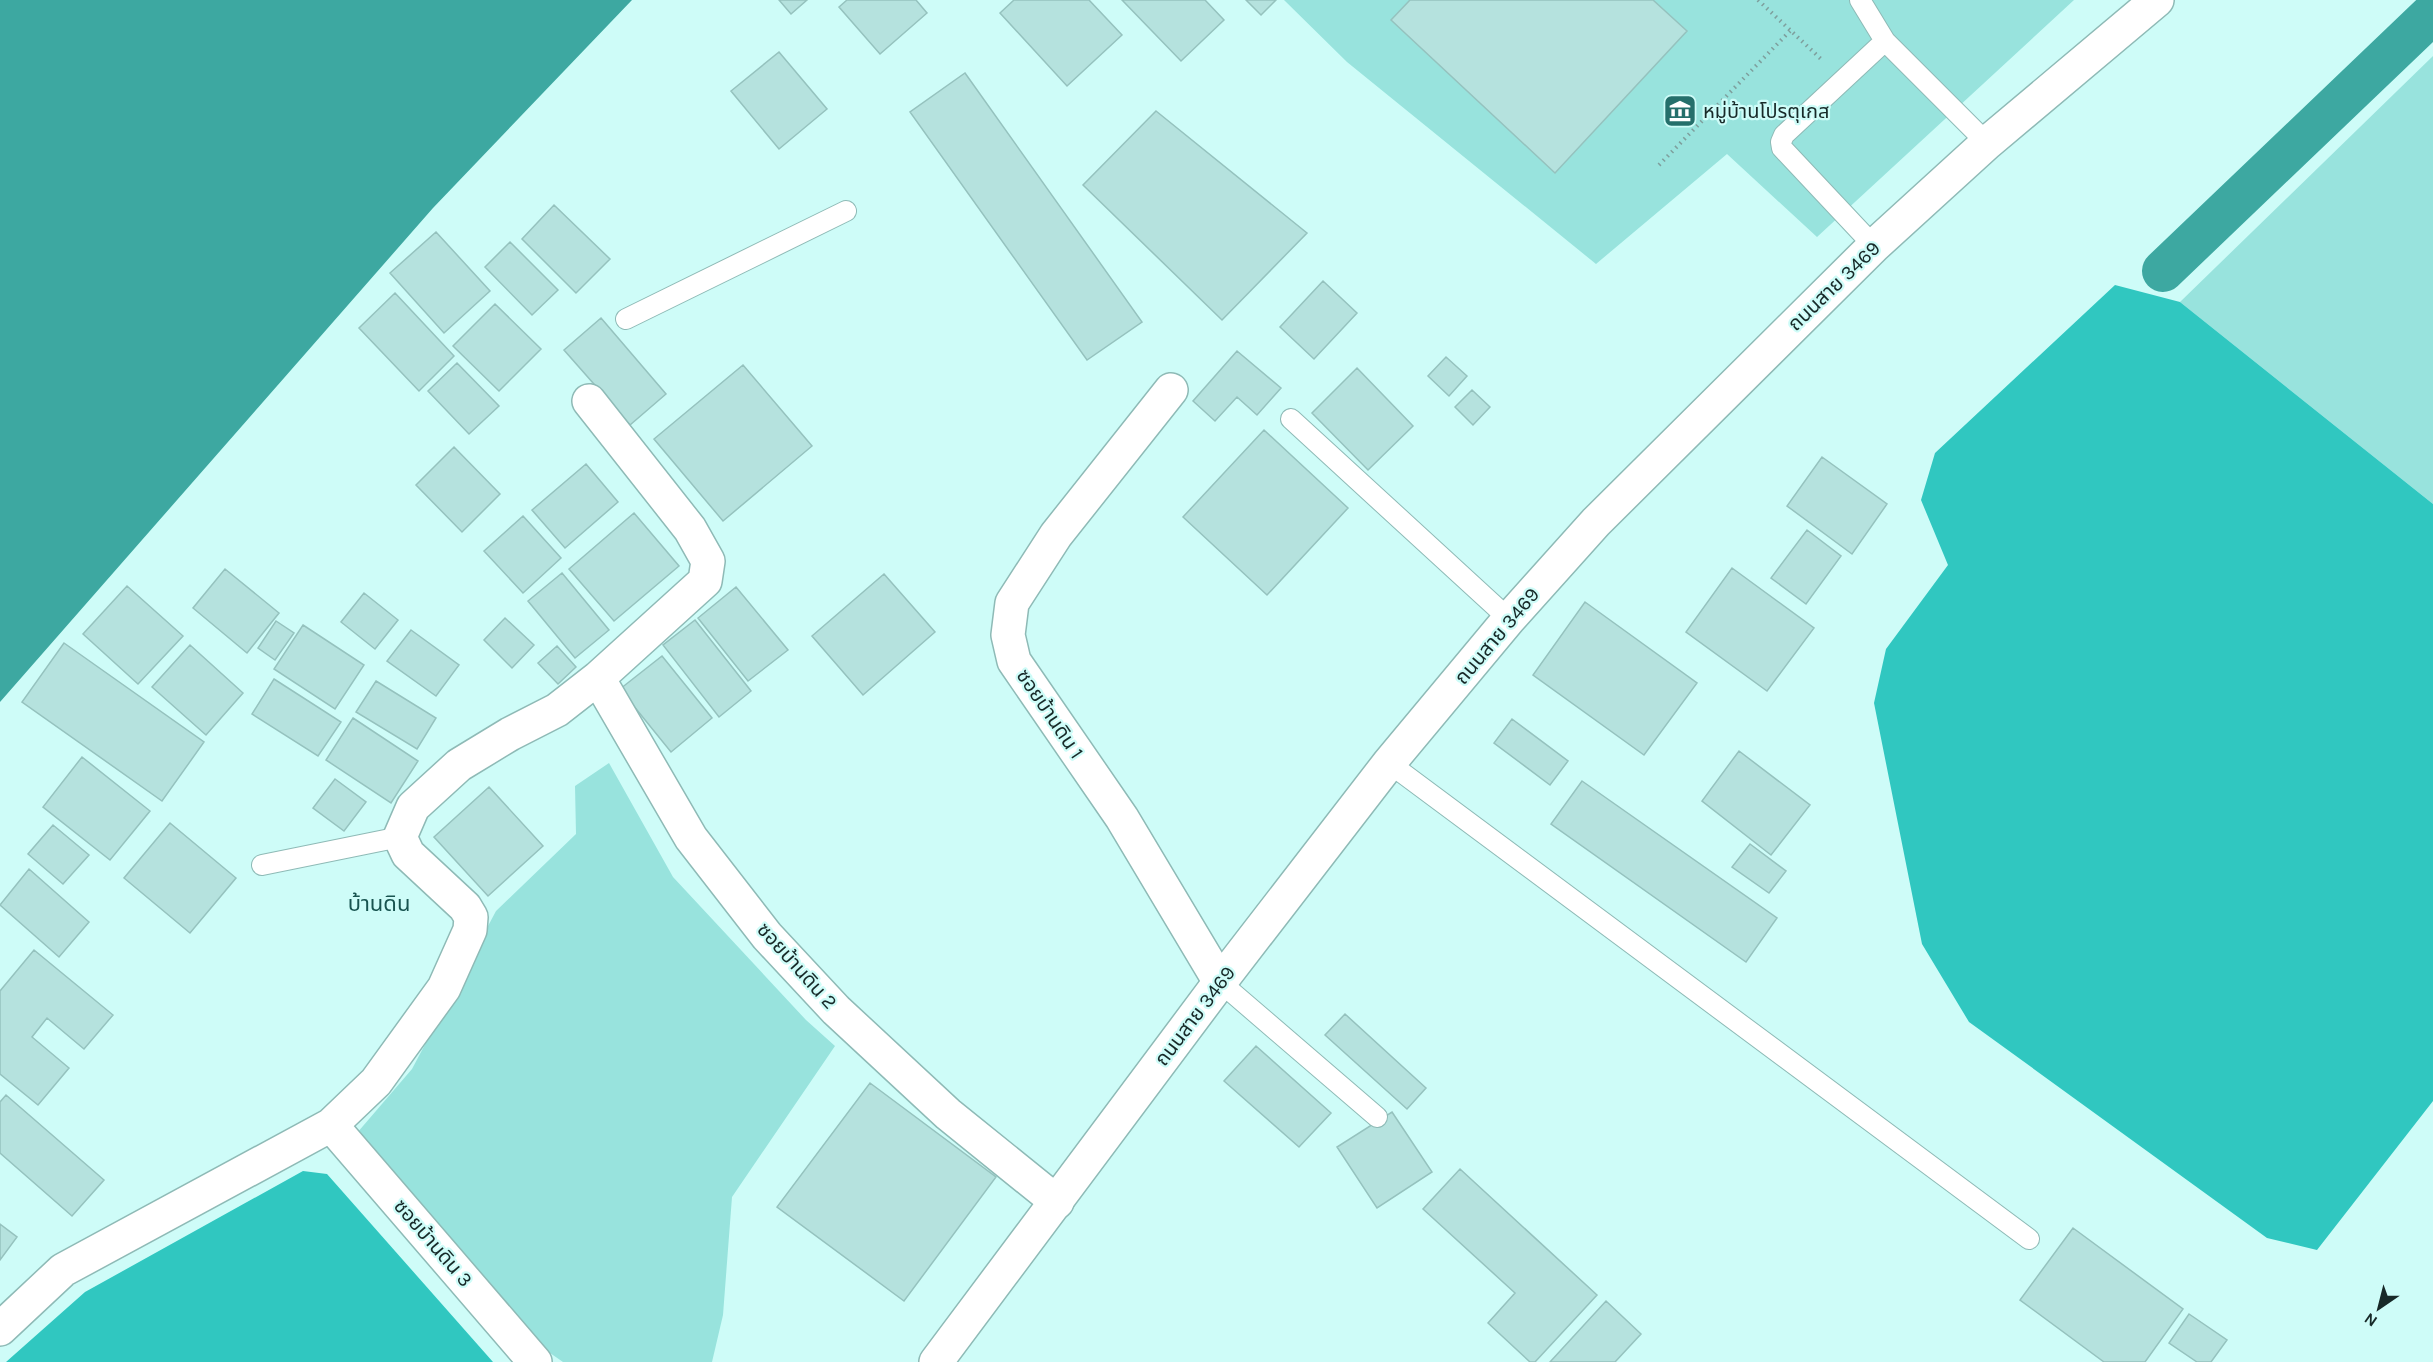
<svg xmlns="http://www.w3.org/2000/svg" width="2433" height="1362" font-family="Karla,'Noto Sans Thai',sans-serif">
<rect width="100%" height="100%" fill="#cefcf8"/>
<path fill="#98e3dd" d="M 1284,0 L 2074,0 L 1817,237 L 1727,154 L 1596,264 L 1347,62 Z
M 2433,56 L 2433,504 L 2180,302 Z
M 609,763 L 673,877 L 806,1020 L 835,1046 L 732,1197 L 723,1315 L 712,1362 L 563,1362 L 550,1353 L 357,1133 L 412,1069 L 496,911 L 576,834 L 575,786 Z"/>
<path fill="#30c7c0" d="M 2115,285 L 2180,302 L 2433,504 L 2433,1101 L 2317,1250 L 2267,1238 L 1969,1022 L 1922,944 L 1874,703 L 1886,649 L 1948,565 L 1921,500 L 1935,453 Z
M 303,1171 L 327,1174 L 493,1362 L 6,1362 L 85,1292 Z"/>
<path fill="#3da8a1" d="M 0,0 L 632,0 L 433,208 L 0,702 Z"/>
<g fill="none" stroke-linecap="round" stroke-linejoin="round">
<path stroke="#3da8a1" stroke-width="42" d="M 2163,271 L 2433,13"/>
</g>
<path fill="#b5e2de" stroke="#95c2be" stroke-width="1.5" d="M 779,0 L 807,0 L 791,14 Z
M 847,0 L 916,0 L 927,13 L 880,54 L 839,7 Z
M 1014,0 L 1089,0 L 1122,35 L 1067,86 L 1000,13 Z
M 1122,0 L 1205,0 L 1224,20 L 1181,61 Z
M 1246,0 L 1276,0 L 1261,15 Z
M 1410,0 L 1653,0 L 1687,31 L 1555,173 L 1391,20 Z
M 779,52 L 827,109 L 779,149 L 731,91 Z
M 965,73 L 1142,322 L 1087,360 L 910,112 Z
M 1156,111 L 1307,233 L 1222,320 L 1083,185 Z
M 554,205 L 610,259 L 576,293 L 522,239 Z
M 436,232 L 490,291 L 444,333 L 390,273 Z
M 510,242 L 558,290 L 532,315 L 485,267 Z
M 1323,281 L 1357,313 L 1314,359 L 1280,327 Z
M 395,293 L 454,356 L 419,391 L 359,328 Z
M 495,304 L 541,349 L 499,391 L 453,346 Z
M 601,318 L 666,394 L 630,425 L 564,350 Z
M 1237,351 L 1281,388 L 1257,415 L 1237,397 L 1215,421 L 1193,401 Z
M 1446,357 L 1467,376 L 1449,396 L 1428,376 Z
M 457,363 L 499,406 L 469,434 L 428,391 Z
M 743,365 L 812,446 L 723,521 L 654,439 Z
M 1357,368 L 1413,426 L 1368,470 L 1312,413 Z
M 1472,390 L 1490,407 L 1473,425 L 1455,407 Z
M 1264,430 L 1348,508 L 1267,595 L 1183,517 Z
M 454,447 L 500,494 L 462,532 L 416,485 Z
M 1822,457 L 1887,504 L 1852,554 L 1787,506 Z
M 586,464 L 618,502 L 565,548 L 532,510 Z
M 634,513 L 679,566 L 614,621 L 569,569 Z
M 523,516 L 561,558 L 523,593 L 484,551 Z
M 1807,530 L 1841,556 L 1806,604 L 1771,578 Z
M 1732,568 L 1814,628 L 1767,691 L 1686,632 Z
M 225,569 L 279,613 L 247,653 L 193,608 Z
M 562,573 L 609,630 L 575,658 L 528,601 Z
M 884,574 L 935,632 L 863,695 L 812,636 Z
M 127,586 L 183,636 L 138,684 L 83,634 Z
M 736,587 L 788,650 L 748,681 L 698,618 Z
M 364,593 L 398,620 L 375,649 L 341,622 Z
M 1585,602 L 1697,683 L 1644,755 L 1533,675 Z
M 505,618 L 534,645 L 512,668 L 484,640 Z
M 695,620 L 751,691 L 719,717 L 663,645 Z
M 276,621 L 294,633 L 275,660 L 258,648 Z
M 303,625 L 364,665 L 335,709 L 274,669 Z
M 411,630 L 459,665 L 436,696 L 387,661 Z
M 64,643 L 204,742 L 162,801 L 22,702 Z
M 190,645 L 243,693 L 206,735 L 152,687 Z
M 557,646 L 576,667 L 558,684 L 538,663 Z
M 662,656 L 712,718 L 671,752 L 620,689 Z
M 274,679 L 341,722 L 318,756 L 252,714 Z
M 376,681 L 436,718 L 417,749 L 356,712 Z
M 353,718 L 418,761 L 391,803 L 326,760 Z
M 1512,719 L 1568,761 L 1550,785 L 1494,743 Z
M 1739,751 L 1810,805 L 1771,855 L 1702,801 Z
M 82,757 L 150,811 L 110,860 L 43,807 Z
M 335,779 L 366,802 L 344,831 L 313,808 Z
M 1582,781 L 1777,918 L 1746,962 L 1551,824 Z
M 489,787 L 543,846 L 488,896 L 434,837 Z
M 170,823 L 236,878 L 190,933 L 124,878 Z
M 53,825 L 89,855 L 63,884 L 28,854 Z
M 1750,844 L 1786,871 L 1769,893 L 1732,867 Z
M 29,869 L 89,922 L 59,957 L 0,905 Z
M 34,950 L 113,1015 L 84,1049 L 47,1018 L 32,1037 L 69,1068 L 38,1105 L 0,1074 L 0,991 Z
M 1345,1014 L 1426,1088 L 1407,1109 L 1325,1035 Z
M 1256,1046 L 1331,1113 L 1299,1147 L 1224,1081 Z
M 870,1083 L 996,1177 L 904,1301 L 777,1207 Z
M 6,1095 L 104,1180 L 72,1216 L 0,1153 L 0,1102 Z
M 1392,1112 L 1432,1172 L 1377,1208 L 1337,1147 Z
M 1460,1169 L 1597,1295 L 1535,1362 L 1530,1362 L 1488,1323 L 1515,1293 L 1423,1209 Z
M 0,1224 L 17,1237 L 0,1260 Z
M 2073,1228 L 2183,1309 L 2145,1362 L 2104,1362 L 2020,1300 Z
M 1606,1301 L 1641,1334 L 1615,1362 L 1550,1362 Z
M 2189,1314 L 2227,1340 L 2211,1362 L 2197,1362 L 2169,1343 Z"/>
<g fill="none" stroke-linecap="round" stroke-linejoin="round">
<defs>
<path id="lane" d="M 1860,0 L 1885,41 L 1987,143
M 1874,246 L 1782,148 L 1781,142 L 1784,135 L 1885,41
M 626,319 L 846,211
M 1291,419 L 1509,619
M 1389,763 L 2029,1239
M 262,865 L 400,837
M 1220,982 L 1377,1117"/>
<path id="street" d="M 1171,390 L 1056,535 L 1012,603 L 1008,635 L 1014,661 L 1122,818 L 1220,982
M 598,678 L 691,838 L 767,936 L 836,1010 L 948,1114 L 1057,1202
M 331,1125 L 535,1362
M 0,1329 L 63,1270 L 331,1125 L 376,1082 L 444,988 L 470,930 L 471,917 L 465,907 L 408,854 L 400,837 L 413,807 L 459,765 L 510,734 L 557,710 L 598,678 L 705,581 L 708,561 L 690,529 L 589,401"/>
<path id="secondary" d="M 936,1362 L 1220,982 L 1389,763 L 1509,619 L 1596,522 L 1874,246 L 1987,143 L 2157,0"/>
</defs>
<use href="#lane" stroke="#8ebab6" stroke-width="22"/>
<use href="#street" stroke="#8ebab6" stroke-width="36"/>
<use href="#secondary" stroke="#8ebab6" stroke-width="36"/>
<path stroke="#7e9f9d" stroke-width="4" stroke-dasharray="1.5 4.5" stroke-linecap="butt" d="M 1758,0 L 1821,59
M 1659,165 L 1790,31"/>
<use href="#lane" stroke="#fff" stroke-width="20"/>
<use href="#street" stroke="#fff" stroke-width="33"/>
<use href="#secondary" stroke="#fff" stroke-width="33"/>
</g>
<defs>
<symbol id="museum-square" viewBox="-11 -11 22 22"><rect x="-9" y="-9" width="18" height="18" rx="4" fill="#256f6b" stroke="#cefcf8"/><path d="M0-6L6-3V-2H-6V-3ZM-5-1h2V3h-2ZM-1-1h2V3h-2ZM3-1h2V3H3ZM-6 4H6V6H-6Z" fill="#fff"/></symbol>
</defs>
<g fill-rule="evenodd">
<use href="#museum-square" x="1661" y="92" width="38" height="38"/>
</g>
<g text-anchor="middle" dominant-baseline="central" stroke-width="4.5" stroke-linejoin="round" paint-order="stroke">
<g font-size="20" fill="#172928" stroke="#cefcf8" text-anchor="start">
<text x="1703" y="111">หมู่บ้านโปรตุเกส</text>
</g>
<g font-size="20" fill="#172928" stroke="#cefcf8">
<text transform="translate(1834 286) rotate(-44)">ถนนสาย 3469</text>
<text transform="translate(1497 636) rotate(-50)">ถนนสาย 3469</text>
<text transform="translate(1050 714) rotate(56)">ซอยบ้านดิน 1</text>
<text transform="translate(797 966) rotate(48)">ซอยบ้านดิน 2</text>
<text transform="translate(1195 1016) rotate(-53)">ถนนสาย 3469</text>
<text transform="translate(433 1243) rotate(49)">ซอยบ้านดิน 3</text>
</g>
<g font-size="22" fill="#185450" stroke="#cefcf8">
<text x="379" y="904">บ้านดิน</text>
</g>
</g>
<g transform="translate(2379 1308) rotate(215)" stroke="#cefcf8" stroke-width="4.5" paint-order="stroke">
<path d="M0-4.5L10 22L0 15L-10 22Z" fill="#172928"/>
<text y="-9" font-size="16" font-weight="bold" text-anchor="middle" fill="#172928">N</text>
</g>
</svg>
